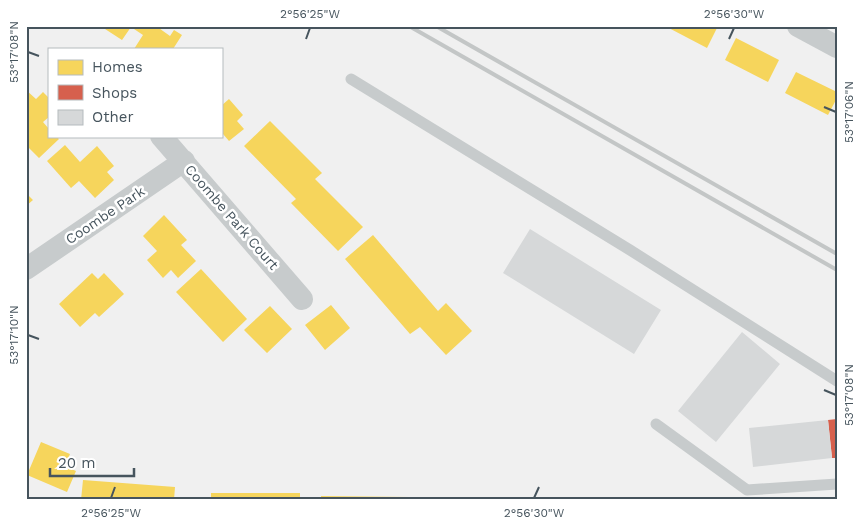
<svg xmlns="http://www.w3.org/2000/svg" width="863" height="526" font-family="'Work Sans',sans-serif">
<rect width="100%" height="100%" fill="#f0f0f0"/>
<path fill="#f6d55c" d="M 107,26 L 156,26 L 170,36 L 174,30 L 182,35 L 173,49 L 134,49 L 143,35 L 131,27 L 122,40 L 105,29 Z
M 665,26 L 718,26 L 707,48 Z
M 736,38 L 779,60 L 768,82 L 725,60 Z
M 796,72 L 837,92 L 837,98 L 828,115 L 785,93 Z
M 26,90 L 36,99 L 43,92 L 49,98 L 49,117 L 43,122 L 49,129 L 49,136 L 56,136 L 59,139 L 39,158 L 26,145 Z
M 229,99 L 243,115 L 237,121 L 244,129 L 229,141 L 223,134 L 221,135 L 221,106 Z
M 270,121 L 322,173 L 315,179 L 363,227 L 338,251 L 291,203 L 296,199 L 244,146 Z
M 65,145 L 80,162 L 97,146 L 114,166 L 107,172 L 114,180 L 95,198 L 79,181 L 71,188 L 47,161 Z
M 26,193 L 33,200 L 26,206 Z
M 164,215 L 187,240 L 181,245 L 196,261 L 178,278 L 171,270 L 163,278 L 147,260 L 157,251 L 143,236 Z
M 373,235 L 438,311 L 446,303 L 472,331 L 446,355 L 420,327 L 410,334 L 345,259 Z
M 201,269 L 247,319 L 223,342 L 176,292 Z
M 92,273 L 98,279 L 104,273 L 124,294 L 99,317 L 95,313 L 80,327 L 59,304 Z
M 331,305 L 350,328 L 325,350 L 305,325 Z
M 270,306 L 292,329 L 267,353 L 244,330 Z
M 41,442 L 70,454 L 65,466 L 76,471 L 67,492 L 27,475 Z
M 83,480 L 175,487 L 174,500 L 81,500 Z
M 211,493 L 300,493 L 300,500 L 211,500 Z
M 321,496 L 409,497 L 409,500 L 321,500 Z"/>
<path fill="#d6604d" d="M 837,419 L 837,458 L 832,458 L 828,420 Z"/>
<path fill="#d6d8d9" d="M 530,229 L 661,310 L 634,354 L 503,273 Z
M 742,332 L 780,364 L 716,442 L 678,411 Z
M 828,420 L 832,458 L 753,467 L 749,428 Z"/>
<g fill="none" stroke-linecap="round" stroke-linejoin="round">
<path stroke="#c7cbcc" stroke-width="11" d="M 351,79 L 630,250 L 837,381
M 656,424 L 747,490 L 837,484"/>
<path stroke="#c7cbcc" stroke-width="22" d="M 798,26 L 837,47
M 161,136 L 302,299
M 26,269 L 184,161"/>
<path stroke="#c3c6c6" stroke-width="4" d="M 409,26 L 837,270
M 436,26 L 837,254"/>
</g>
<path fill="none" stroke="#46545d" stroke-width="2" d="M 306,39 L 310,28M 729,39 L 734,28M 28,52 L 39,56M 824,107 L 836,112M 28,335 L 39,339M 824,390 L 836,395M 111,498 L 115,487M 534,498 L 539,487"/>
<g text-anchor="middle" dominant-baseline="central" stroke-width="5" stroke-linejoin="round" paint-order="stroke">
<g font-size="14" fill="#46545d" stroke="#fff">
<text transform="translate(105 215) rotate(-34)">Coombe Park</text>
<text transform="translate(232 217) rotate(49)">Coombe Park Court</text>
</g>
</g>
<rect width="863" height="526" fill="none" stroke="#ffffff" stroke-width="55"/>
<rect x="48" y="48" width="175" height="90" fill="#ffffff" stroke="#b5bbbe"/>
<rect x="58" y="60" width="25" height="15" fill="#f6d55c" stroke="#b5bbbe"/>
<text x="92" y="72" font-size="15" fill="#46545d">Homes</text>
<rect x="58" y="85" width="25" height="15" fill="#d6604d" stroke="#b5bbbe"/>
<text x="92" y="98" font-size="15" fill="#46545d">Shops</text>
<rect x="58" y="110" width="25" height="15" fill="#d6d8d9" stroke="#b5bbbe"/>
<text x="92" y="122" font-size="15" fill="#46545d">Other</text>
<path d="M50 468v8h84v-8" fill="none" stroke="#46545d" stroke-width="2.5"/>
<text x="58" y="468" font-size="15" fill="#46545d" stroke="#ffffff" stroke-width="4" paint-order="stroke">20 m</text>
<rect x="28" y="28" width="808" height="470" fill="none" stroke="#46545d" stroke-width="2"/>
<g font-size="12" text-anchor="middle" fill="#46545d">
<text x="310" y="18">2°56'25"W</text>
<text x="734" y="18">2°56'30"W</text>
<text transform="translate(14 52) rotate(-90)" y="4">53°17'08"N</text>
<text transform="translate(849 112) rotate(-90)" y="4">53°17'06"N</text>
<text transform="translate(14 335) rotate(-90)" y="4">53°17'10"N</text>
<text transform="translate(849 395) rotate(-90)" y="4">53°17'08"N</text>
<text x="111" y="517">2°56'25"W</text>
<text x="534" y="517">2°56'30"W</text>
</g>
</svg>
